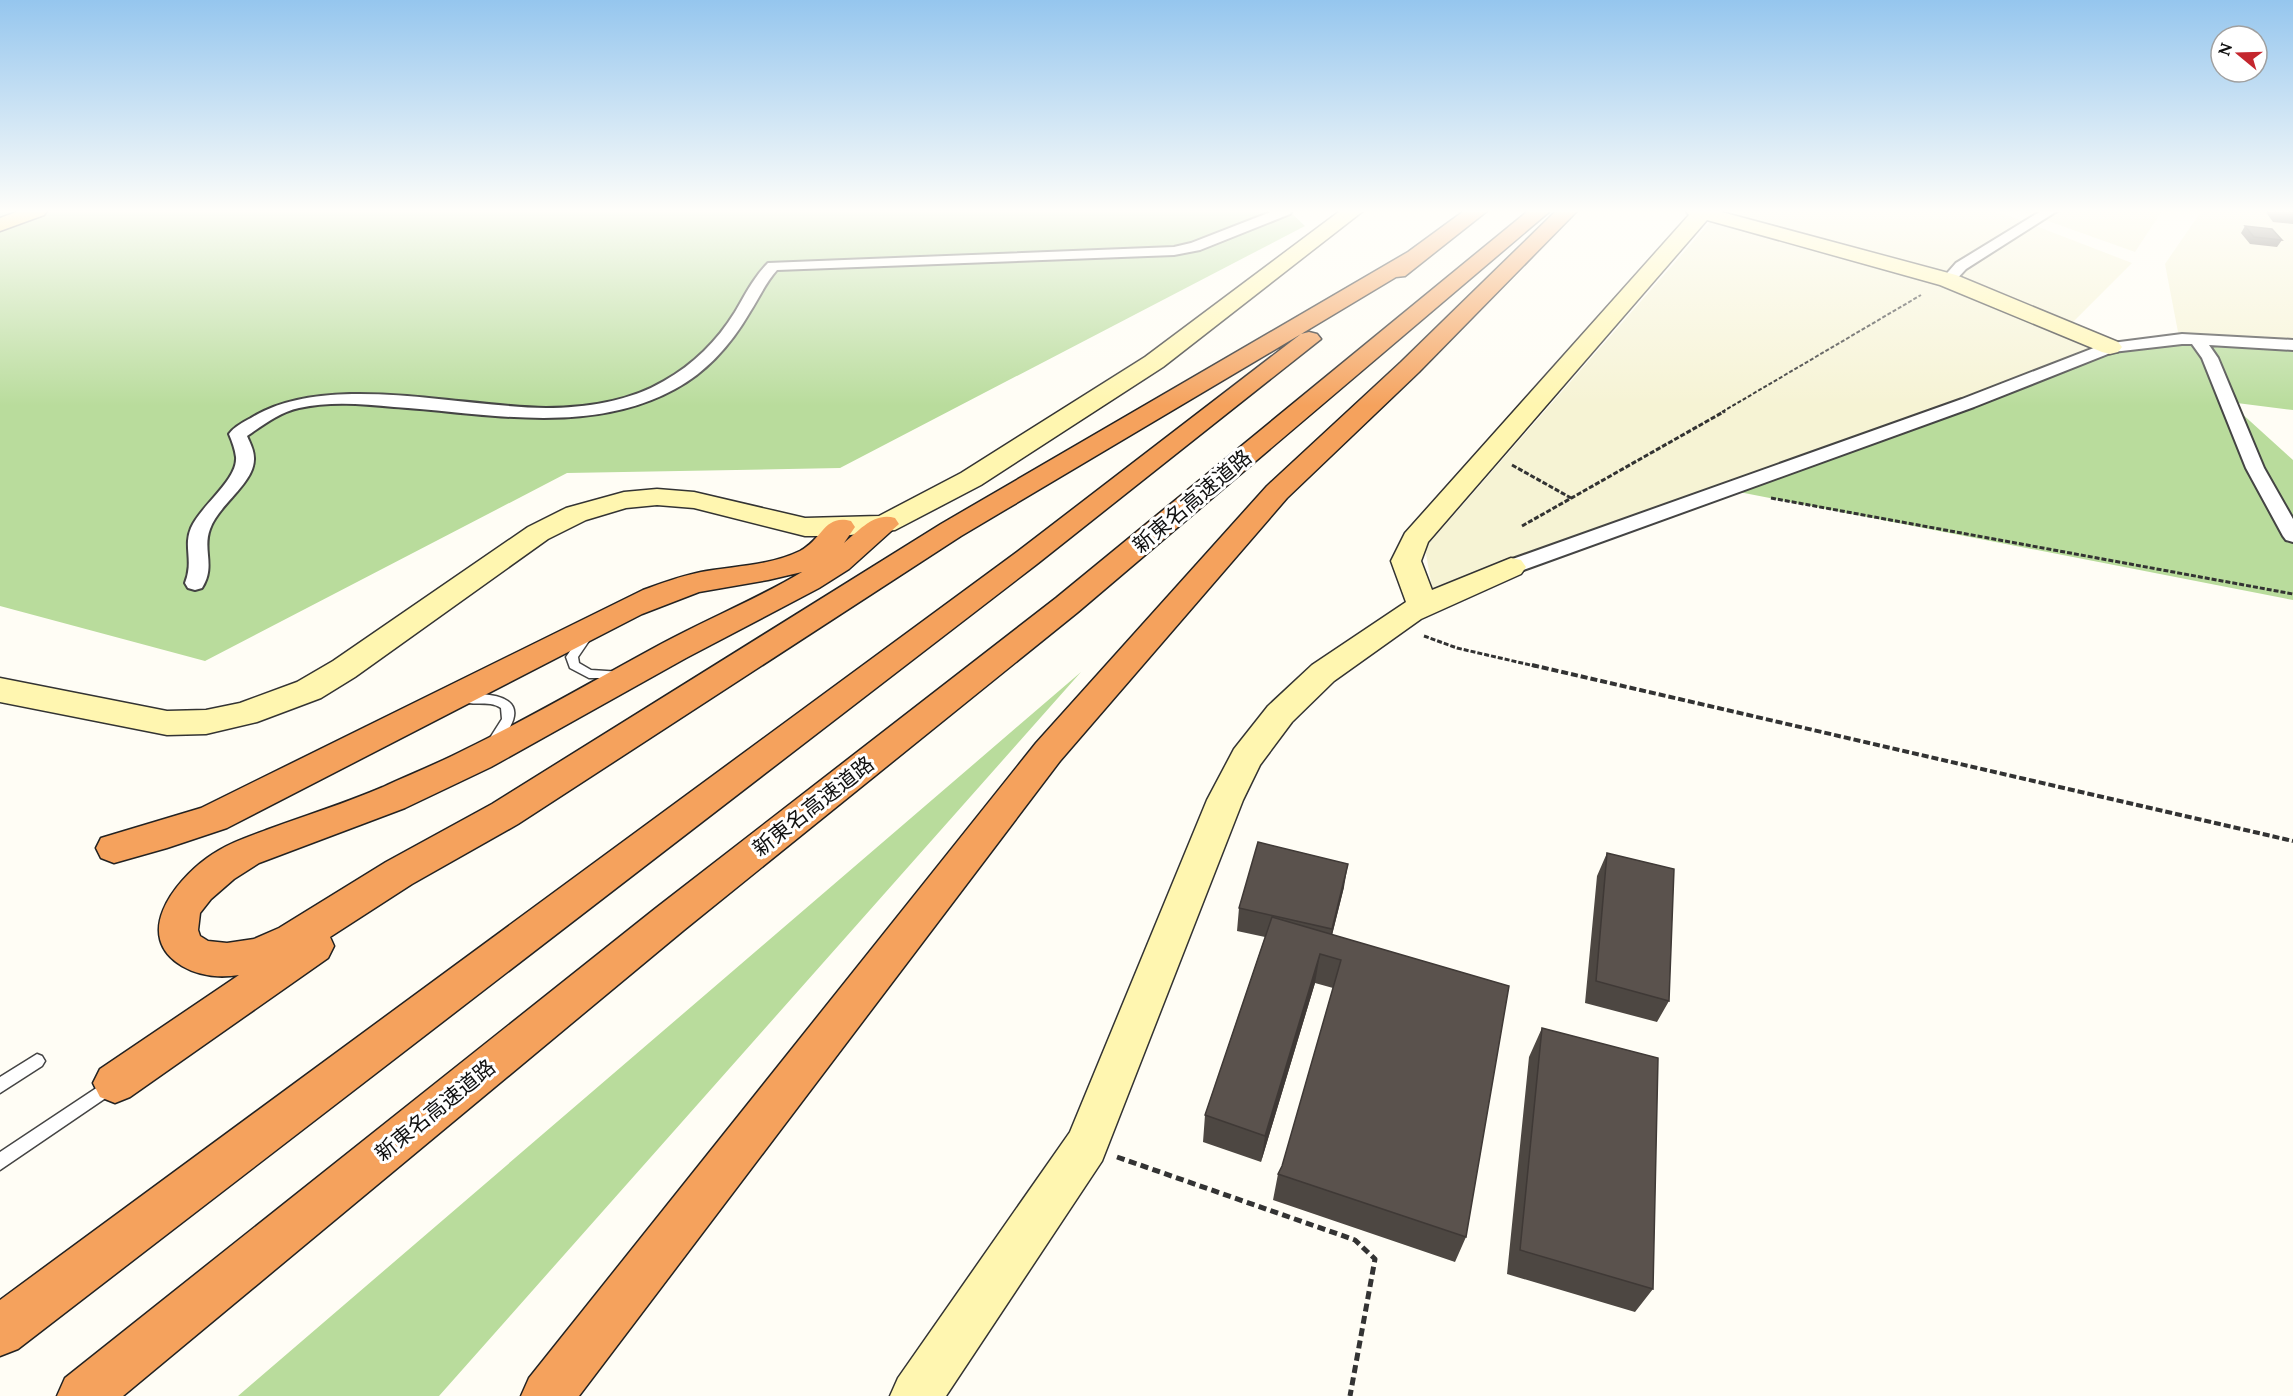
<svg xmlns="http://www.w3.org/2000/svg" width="2293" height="1396" font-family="Lora,'Noto Sans JP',serif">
<rect width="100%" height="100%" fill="#fffdf5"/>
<path fill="#f6f3d4" d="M 1752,211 L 1988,211 L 2007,215 L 2132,263 L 2067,328 L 1935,276 L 1717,216 Z
M 2020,211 L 2162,211 L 2135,252 Z
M 2204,211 L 2293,211 L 2293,343 L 2178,332 L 2165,264 L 2200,213 Z
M 1711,221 L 1941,283 L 2105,349 L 1432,588 L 1425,548 Z"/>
<path fill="#b9dc9c" d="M 0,211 L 1289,211 L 1305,226 L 840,468 L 567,473 L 205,661 L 0,606 Z
M 2212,341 L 2293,350 L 2293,410 L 2229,402 L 2293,460 L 2293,600 L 1739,492 L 2105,349 Z
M 1081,672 L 439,1396 L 238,1396 Z"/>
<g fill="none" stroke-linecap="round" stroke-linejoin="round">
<defs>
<path id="lane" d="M 587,631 L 593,635 L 578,657 L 579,663 L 591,670 L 622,672 L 624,675 L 622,678 L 589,678 L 570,668 L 566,657 L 583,632 Z
M 479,694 C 501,695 524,701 510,727 C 508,732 503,740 499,744 C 495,747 494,745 490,744 L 488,741 L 502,719 L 501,708 C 488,699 469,708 460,699 L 466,695 Z
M 37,1054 L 42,1056 L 45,1061 L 42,1066 L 0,1093 L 0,1077 Z
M 110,1079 L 116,1081 L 118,1086 L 116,1091 L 0,1170 L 0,1152 Z"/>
<path id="street" d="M 1273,211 L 1292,211 L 1290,214 L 1200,250 L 1174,255 L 777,270 C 766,282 759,298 750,312 C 732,343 707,372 675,389 C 589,436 487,413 394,407 C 363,404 330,401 299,408 C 280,412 263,425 247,436 C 250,443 254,450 254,458 C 255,483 218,505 210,529 C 202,550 216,566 202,588 L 195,590 L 188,588 L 185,583 C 194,560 183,547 191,528 C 200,506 238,480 236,457 C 235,449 232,441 229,434 C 234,427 243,422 251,418 C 325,371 460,407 546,408 C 586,408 630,401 664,381 C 694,364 717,341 735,312 C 745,295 754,277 768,263 L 1174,247 L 1191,243 Z
M 2041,211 L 2057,211 L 1966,269 L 1953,283 L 1943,283 L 1941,280 L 1956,263 Z
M 2182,334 L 2293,340 L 2293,350 L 2209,345 L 2218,358 L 2264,468 L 2293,519 L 2293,542 L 2286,540 L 2283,536 L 2246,468 L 2202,358 L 2192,344 L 2182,344 L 2113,352 L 1974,407 L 1518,572 L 1511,573 L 1504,572 L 1501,567 L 1504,562 L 1962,399 L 2104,344 Z"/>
<path id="secondary" d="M 1340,211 L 1363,211 L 1163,367 L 981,485 L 895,530 L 841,536 L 805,536 L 694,508 L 657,505 L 626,508 L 586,520 L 548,539 L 355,677 L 321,698 L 257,722 L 206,734 L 167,735 L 0,702 L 0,678 L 167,711 L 206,710 L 240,703 L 297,682 L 333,661 L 528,527 L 566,508 L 624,492 L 657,489 L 694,492 L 805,518 L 879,516 L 961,473 L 1145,357 Z
M 1686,211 L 1718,211 L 1956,275 L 2118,342 L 2122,347 L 2118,352 L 2110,354 L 2102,352 L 1940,285 L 1707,220 L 1428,542 L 1421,561 L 1432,590 L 1511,558 L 1521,560 L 1526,567 L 1521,574 L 1421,619 L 1334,681 L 1292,722 L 1260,765 L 1243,800 L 1102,1161 L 946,1396 L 890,1396 L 898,1378 L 1070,1132 L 1207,800 L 1234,749 L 1268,706 L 1312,665 L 1406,602 L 1391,561 L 1405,533 L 1689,215 Z"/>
<path id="primary" d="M 19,211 L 47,211 L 44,215 L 0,231 L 0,218 Z"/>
<path id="highway" d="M 1464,211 L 1487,211 L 1405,276 L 1396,277 L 1301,334 L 1309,332 L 1317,334 L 1321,339 L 1037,564 L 18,1349 L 0,1356 L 0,1300 L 1017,552 L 1301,334 L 961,536 L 518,824 L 412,884 L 330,937 L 334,946 L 328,958 L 130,1097 L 115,1103 L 100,1097 L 93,1083 L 100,1069 L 239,975 C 220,978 199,976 182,966 C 132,936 174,882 207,858 C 226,844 247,837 269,829 C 307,815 346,803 383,787 C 411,774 439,763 466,749 C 532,717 596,679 661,644 C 707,619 757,599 802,572 L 768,580 L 699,592 L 642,614 L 227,828 L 167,848 L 114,863 L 101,858 L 96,848 L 101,838 L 201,808 L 643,590 C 662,583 681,576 701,572 C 733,566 769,566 800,551 C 823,539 824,514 851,521 L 855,527 L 844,543 C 860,530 874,512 895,518 L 899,524 L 849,569 L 819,588 L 686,658 L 491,767 L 405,808 L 259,863 L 234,879 L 211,899 L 200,913 L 198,930 L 200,936 L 208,941 L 227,943 L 254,939 L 279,928 L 386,862 L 492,804 L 941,524 L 1408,252 Z
M 1528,211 L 1550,211 L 1078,612 L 684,930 L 123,1396 L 57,1396 L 65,1378 L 656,908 L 1056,598 Z
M 1556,211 L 1577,211 L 1419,372 L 1287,498 L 1060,761 L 579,1396 L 521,1396 L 529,1378 L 1036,743 L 1267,486 L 1401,362 Z"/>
</defs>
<use href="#lane" stroke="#444" stroke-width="3"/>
<use href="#street" stroke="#444" stroke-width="4"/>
<use href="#secondary" stroke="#333" stroke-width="3"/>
<use href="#primary" stroke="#222" stroke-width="3"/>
<use href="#highway" stroke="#222" stroke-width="3"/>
<path stroke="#333" stroke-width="2" stroke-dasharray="4 2" stroke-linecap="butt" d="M 1722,412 L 1921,295"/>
<path stroke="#333" stroke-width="3" stroke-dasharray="5 2" stroke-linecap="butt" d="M 1512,465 L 1571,498
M 1771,498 L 2293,594
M 1522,526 L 1725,411
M 1424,636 L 1457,648 L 1539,667"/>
<path stroke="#333" stroke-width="4" stroke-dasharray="7 3" stroke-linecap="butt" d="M 1532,665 L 2293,841"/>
<path stroke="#333" stroke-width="5" stroke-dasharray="8 4.5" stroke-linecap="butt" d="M 1117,1157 L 1355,1240 L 1375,1259 L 1350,1396"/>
<use href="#lane" fill="#fff" fill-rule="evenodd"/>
<use href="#street" fill="#fff" fill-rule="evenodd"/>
<use href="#secondary" fill="#fff6b0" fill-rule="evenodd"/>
<use href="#primary" fill="#f9d66b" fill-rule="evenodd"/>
<use href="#highway" fill="#f5a25d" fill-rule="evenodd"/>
</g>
<path fill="#4d4742" d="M 2265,211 L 2293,211 L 2293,224 L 2273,222 Z
M 2245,226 L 2282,240 L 2277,247 L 2250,244 L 2241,233 Z
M 1607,853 L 1669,1001 L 1657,1022 L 1585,1003 L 1597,876 Z
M 1344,887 L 1332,935 L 1466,1237 L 1455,1262 L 1273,1200 L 1278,1174 L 1282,1166 L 1333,988 L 1315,983 L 1261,1162 L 1203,1142 L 1205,1115 L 1265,937 L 1237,931 L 1239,908 Z
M 1542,1028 L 1653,1289 L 1635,1312 L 1507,1274 L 1529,1057 Z"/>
<path fill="#3f3936" d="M 1348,864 L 1344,887 L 1328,951 L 1332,929 Z
M 1320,954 L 1315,983 L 1261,1162 L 1265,1136 Z"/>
<path fill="#5a524d" stroke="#3f3936" stroke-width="1.5" d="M 2245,226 L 2272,229 L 2282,240 L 2254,237 Z
M 1258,842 L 1348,864 L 1332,929 L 1239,908 Z
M 1607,853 L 1674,869 L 1669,1001 L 1596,981 Z
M 1272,917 L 1509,986 L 1466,1237 L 1278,1174 L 1282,1166 L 1341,960 L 1320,954 L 1265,1136 L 1205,1115 Z
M 1542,1028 L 1658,1058 L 1653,1289 L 1520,1250 Z"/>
<linearGradient id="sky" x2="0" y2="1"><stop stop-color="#95c6ee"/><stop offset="0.52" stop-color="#fffefa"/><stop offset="1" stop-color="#fffefa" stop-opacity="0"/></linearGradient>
<rect width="2293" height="406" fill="url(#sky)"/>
<g text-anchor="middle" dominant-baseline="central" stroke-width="6" stroke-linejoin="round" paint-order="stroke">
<g font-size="21" fill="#111" stroke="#fff">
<text transform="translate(1192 501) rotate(-40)">新東名高速道路</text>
<text transform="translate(813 806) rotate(-38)">新東名高速道路</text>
<text transform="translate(435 1110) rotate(-39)">新東名高速道路</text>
</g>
</g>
<g transform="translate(2239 54) rotate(289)"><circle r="28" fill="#ffffff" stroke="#a0a0a0" stroke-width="1.5"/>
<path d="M0-4.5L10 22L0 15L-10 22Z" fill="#c4262e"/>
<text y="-9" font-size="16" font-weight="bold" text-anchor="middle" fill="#111111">N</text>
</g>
</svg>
